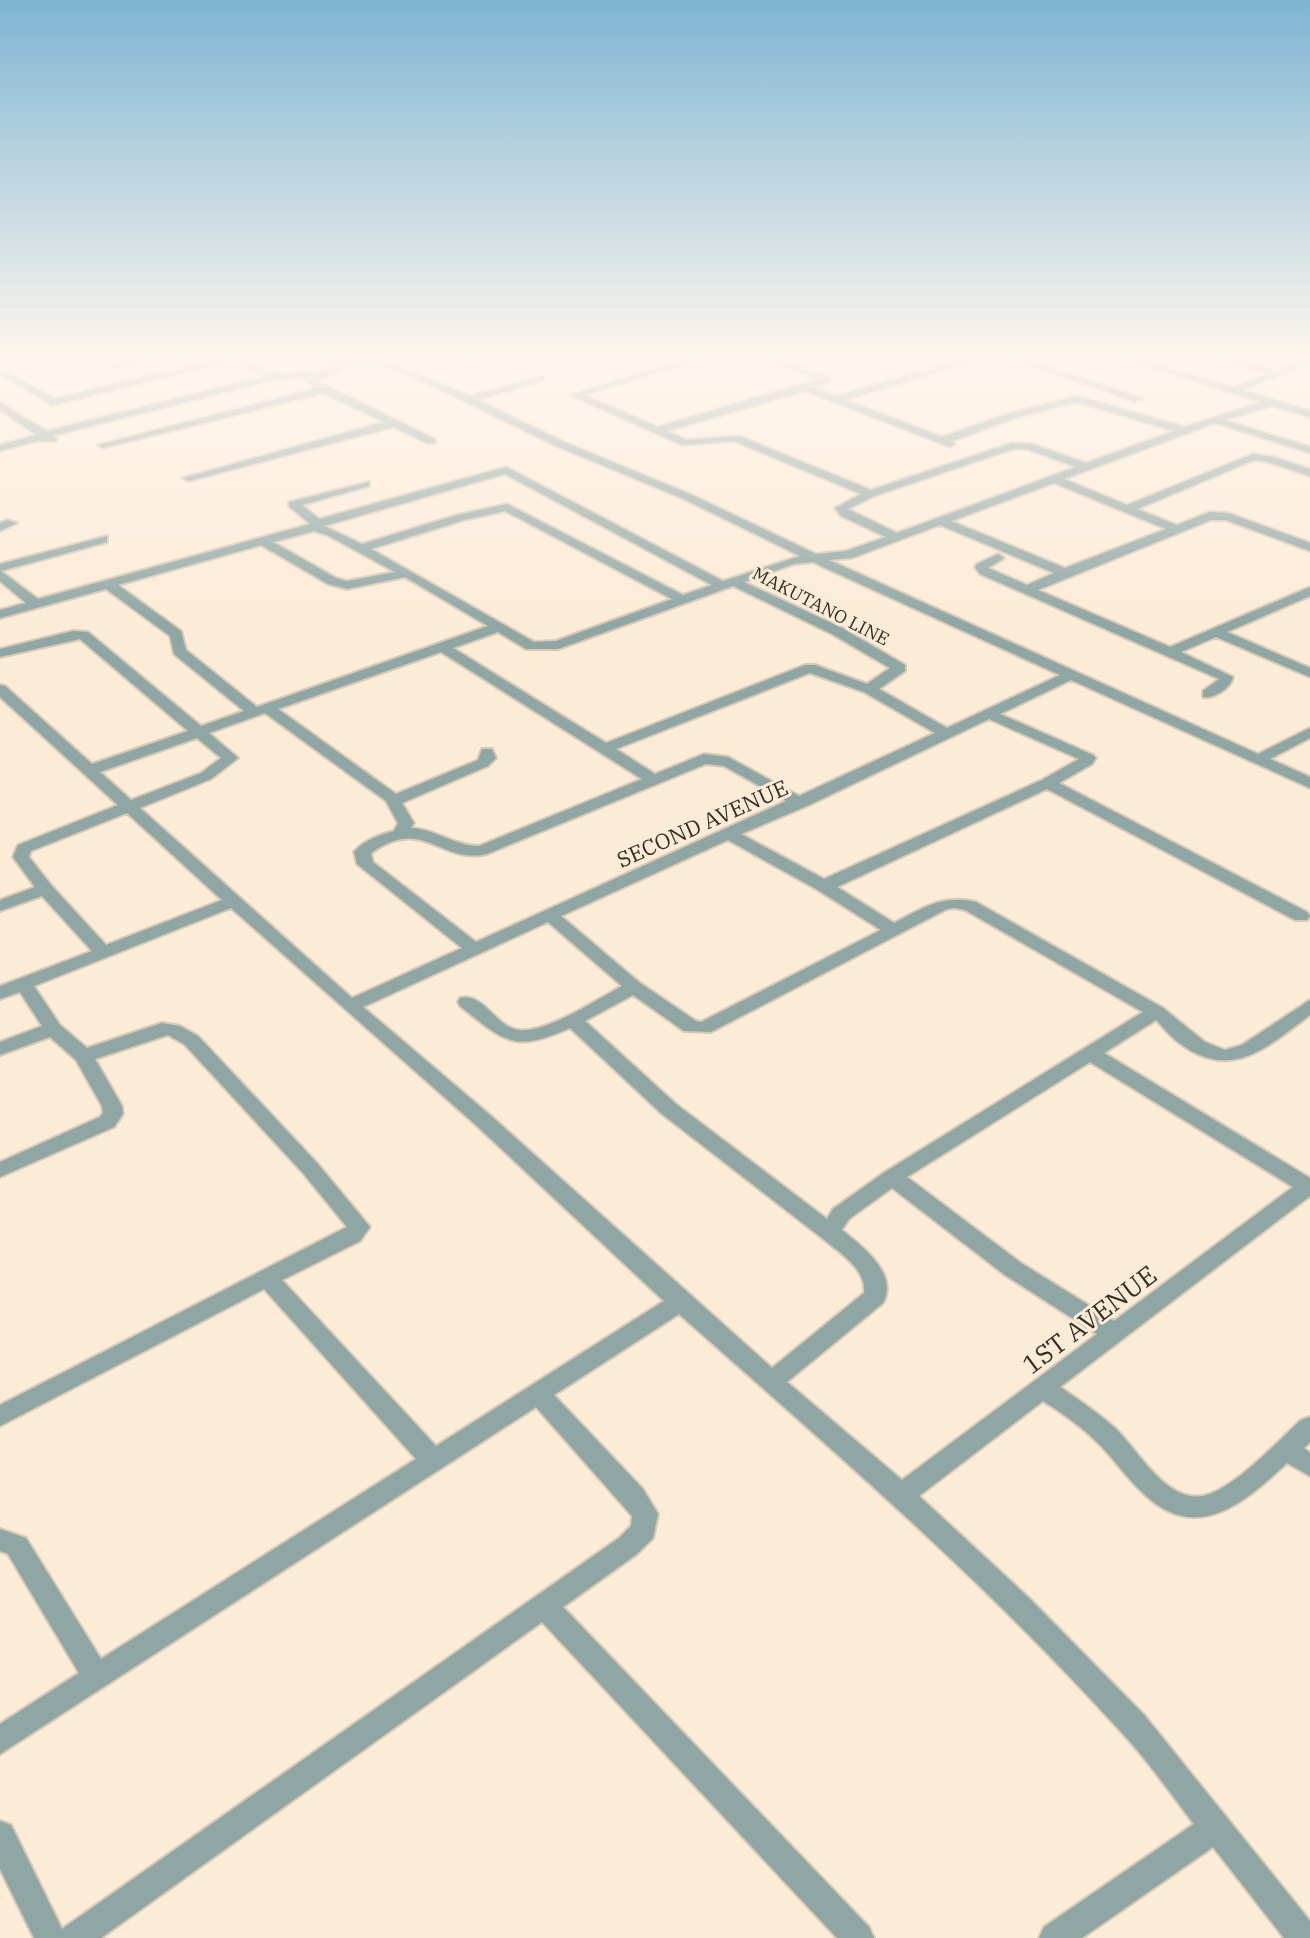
<svg xmlns="http://www.w3.org/2000/svg" width="1310" height="1938" font-family="'IBM Plex Serif',serif">
<rect width="100%" height="100%" fill="#fcebd7"/>
<g fill="none" stroke-linecap="round" stroke-linejoin="round">
<defs>
<path id="minor" d="M 158,353 L 203,353 L 182,359 L 167,357 L 115,368 L 110,365 Z
M 220,353 C 240,353 256,368 274,372 C 288,376 325,370 338,365 L 312,353 L 325,353 L 340,359 L 385,360 L 470,396 L 544,376 L 544,380 L 478,400 L 564,442 L 692,495 L 816,554 L 846,551 L 886,537 L 841,516 L 835,508 L 861,494 L 734,441 L 682,445 L 570,395 L 707,353 L 721,353 L 584,395 L 658,427 L 818,379 L 751,353 L 764,353 L 830,377 L 830,381 L 815,388 L 837,396 L 964,358 L 969,361 L 967,363 L 846,400 L 942,437 L 1010,413 L 1077,396 L 1185,427 L 1261,402 L 1105,353 L 1119,353 L 1233,387 L 1267,374 L 1201,353 L 1215,353 L 1276,370 L 1310,357 L 1310,363 L 1243,390 L 1310,411 L 1310,417 L 1272,406 L 1224,420 L 1310,447 L 1310,453 L 1215,423 L 1064,479 L 1127,505 L 1253,454 L 1274,457 L 1310,469 L 1310,476 L 1268,462 L 1254,460 L 1137,509 L 1177,525 L 1210,512 L 1228,513 L 1310,543 L 1310,551 L 1226,520 L 1211,520 L 1038,590 L 1170,647 L 1310,587 L 1310,596 L 1227,632 L 1310,668 L 1310,677 L 1216,637 L 1181,652 L 1233,677 C 1231,688 1214,699 1203,697 L 1203,691 L 1219,679 L 980,574 L 975,567 L 977,564 L 998,554 L 1004,558 L 988,568 L 1027,585 L 1054,573 L 940,525 L 852,558 L 829,560 L 1258,754 L 1310,728 L 1310,738 L 1270,759 L 1310,777 L 1310,788 L 1071,680 L 1000,714 L 1093,755 L 1096,758 L 1092,764 L 1059,783 L 1307,912 L 1310,916 L 1307,920 L 1295,920 L 1047,789 L 837,887 L 894,923 C 923,908 943,894 976,902 L 1163,1008 L 1205,1042 L 1225,1050 L 1242,1045 L 1310,1000 L 1310,1015 C 1267,1047 1231,1083 1178,1042 C 1170,1036 1163,1027 1156,1020 L 1104,1053 L 1310,1178 L 1310,1196 L 1060,1387 C 1079,1400 1098,1413 1115,1428 C 1140,1452 1169,1509 1210,1494 C 1241,1482 1277,1442 1301,1420 L 1310,1417 L 1310,1442 L 1304,1448 L 1310,1453 L 1310,1476 L 1287,1463 C 1244,1503 1196,1545 1143,1493 C 1128,1479 1116,1462 1102,1447 C 1085,1429 1064,1414 1043,1401 L 919,1496 L 1029,1598 L 1145,1716 L 1310,1921 L 1310,1938 L 1284,1938 L 1213,1847 L 1082,1938 L 1039,1938 L 1044,1927 L 1194,1824 C 1171,1794 1149,1762 1123,1734 C 986,1582 832,1449 679,1314 L 554,1395 L 643,1489 L 658,1514 L 653,1538 L 637,1554 L 563,1607 L 869,1927 L 874,1938 L 837,1938 L 542,1622 L 101,1938 L 34,1938 L 0,1869 L 0,1821 L 11,1825 L 62,1929 L 619,1538 L 631,1526 L 632,1516 L 536,1407 L 0,1754 L 0,1724 L 79,1673 L 8,1554 L 0,1551 L 0,1529 L 26,1538 L 101,1659 L 416,1459 L 264,1289 L 0,1426 L 0,1405 L 347,1227 L 303,1173 L 184,1044 L 168,1035 L 95,1059 L 122,1106 L 123,1114 L 114,1127 L 0,1177 L 0,1162 L 100,1117 L 103,1113 L 102,1106 L 76,1060 L 50,1037 L 0,1055 L 0,1042 L 42,1026 L 20,992 L 0,999 L 0,986 L 92,951 L 42,896 L 0,911 L 0,900 L 35,887 L 13,857 L 18,845 L 118,805 L 0,697 L 0,685 L 5,686 L 92,764 L 188,731 L 80,639 L 0,657 L 0,649 L 73,631 L 88,632 L 201,726 L 244,711 L 174,654 L 170,636 L 106,589 L 0,618 L 0,610 L 26,603 L 0,581 L 0,564 L 107,536 L 107,542 L 1,571 L 38,599 L 310,524 L 289,506 L 289,502 L 369,482 L 369,486 L 302,505 L 319,519 L 506,467 L 723,581 L 800,556 L 684,499 L 556,446 L 429,384 L 381,365 L 351,365 L 317,381 L 435,439 L 435,443 L 427,443 L 393,427 L 189,481 L 183,478 L 384,422 L 323,393 L 103,448 L 98,445 L 315,389 L 305,380 L 312,376 L 276,379 L 52,436 L 57,439 L 56,441 L 37,441 L 0,451 L 0,445 L 37,435 L 0,410 L 0,403 L 47,431 L 266,376 L 232,361 L 52,405 L 0,374 L 0,367 L 54,399 L 223,357 ZM 805,391 L 950,447 L 955,444 L 952,441 L 1018,417 L 1077,402 L 1174,431 L 1086,463 L 1032,444 L 1012,443 L 871,490 L 739,436 L 687,440 L 667,431 ZM 1013,449 L 1027,449 L 1076,467 L 897,533 L 848,509 L 874,496 ZM 505,474 L 712,585 L 683,595 L 507,504 L 457,515 L 362,544 L 324,526 ZM 1054,483 L 1166,529 L 1065,568 L 951,521 ZM 505,511 L 672,599 L 556,641 L 534,642 L 371,549 L 464,520 ZM 314,531 L 327,535 L 395,572 L 347,581 L 336,578 L 273,542 ZM 261,545 L 328,584 L 347,589 L 405,577 L 488,626 L 257,707 L 186,650 L 181,631 L 118,585 ZM 813,562 L 823,567 L 1060,675 L 947,728 L 879,689 L 905,671 L 905,665 L 842,628 L 744,582 L 794,564 ZM 733,586 L 832,634 L 890,668 L 867,684 L 815,665 L 805,665 L 606,743 L 453,648 L 498,632 L 526,649 L 558,649 ZM 441,652 L 642,779 L 479,846 C 455,846 435,829 411,828 L 414,823 L 402,803 L 488,766 L 496,758 L 492,749 L 482,749 L 478,760 L 396,794 L 278,709 ZM 810,673 L 864,692 L 935,733 L 799,796 L 728,757 L 704,754 L 655,774 L 616,749 ZM 265,713 L 386,801 L 398,823 L 394,831 C 379,835 364,840 354,852 L 357,864 L 462,948 L 352,998 L 140,808 L 211,779 L 238,758 L 209,733 ZM 989,719 L 1079,759 L 1042,780 L 824,879 L 741,834 L 807,806 ZM 197,738 L 221,758 L 201,773 L 131,800 L 100,772 ZM 706,764 L 724,766 L 786,801 L 476,942 L 373,862 L 371,853 C 424,815 440,865 487,854 ZM 127,813 L 222,900 L 106,945 L 51,885 L 29,857 L 31,851 ZM 728,840 L 818,890 L 881,930 L 701,1022 L 696,1021 L 640,983 L 561,916 ZM 231,908 L 476,1125 L 664,1301 L 436,1446 L 282,1280 L 360,1241 L 370,1227 L 317,1163 L 198,1036 L 180,1026 L 162,1023 L 87,1048 L 60,1025 L 34,986 ZM 955,908 L 965,910 L 1143,1012 L 885,1172 L 833,1209 L 827,1219 L 676,1104 L 585,1021 L 633,995 L 684,1031 L 711,1032 L 947,909 ZM 548,922 L 622,986 C 598,999 545,1034 518,1030 C 496,1027 483,992 460,998 L 458,1002 L 460,1006 C 505,1042 514,1053 570,1028 L 662,1114 L 822,1238 C 839,1252 867,1269 864,1293 L 772,1368 L 490,1115 L 363,1007 ZM 1090,1062 L 1293,1187 L 1114,1321 L 1021,1263 L 907,1177 ZM 892,1188 L 1005,1275 L 1097,1334 L 902,1480 L 787,1382 L 883,1303 C 899,1274 862,1246 842,1230 L 849,1219 Z
M 452,353 L 465,353 L 479,359 L 474,362 Z
M 995,353 L 1009,353 L 1143,399 L 1134,401 Z
M 7,520 L 17,523 L 0,531 L 0,523 Z"/>
</defs>
<use href="#minor" stroke="#d8c9b7" stroke-width="4"/>
<use href="#minor" fill="#8fa6a5" fill-rule="evenodd"/>
</g>
<linearGradient id="sky" x2="0" y2="1"><stop stop-color="#7eb5d3"/><stop offset="0.57" stop-color="#fef6ed"/><stop offset="1" stop-color="#fef6ed" stop-opacity="0"/></linearGradient>
<rect width="1310" height="624" fill="url(#sky)"/>
<g text-anchor="middle" dominant-baseline="central" stroke-width="6" stroke-linejoin="round" paint-order="stroke">
<g font-size="18" fill="#342e26" stroke="#fcebd7">
<text transform="translate(821 606) rotate(27)">MAKUTANO LINE</text>
</g>
<g font-size="22" fill="#342e26" stroke="#fcebd7">
<text transform="translate(702 823) rotate(-24)">SECOND AVENUE</text>
</g>
<g font-size="26" fill="#342e26" stroke="#fcebd7">
<text transform="translate(1089 1319) rotate(-37)">1ST AVENUE</text>
</g>
</g>
</svg>
